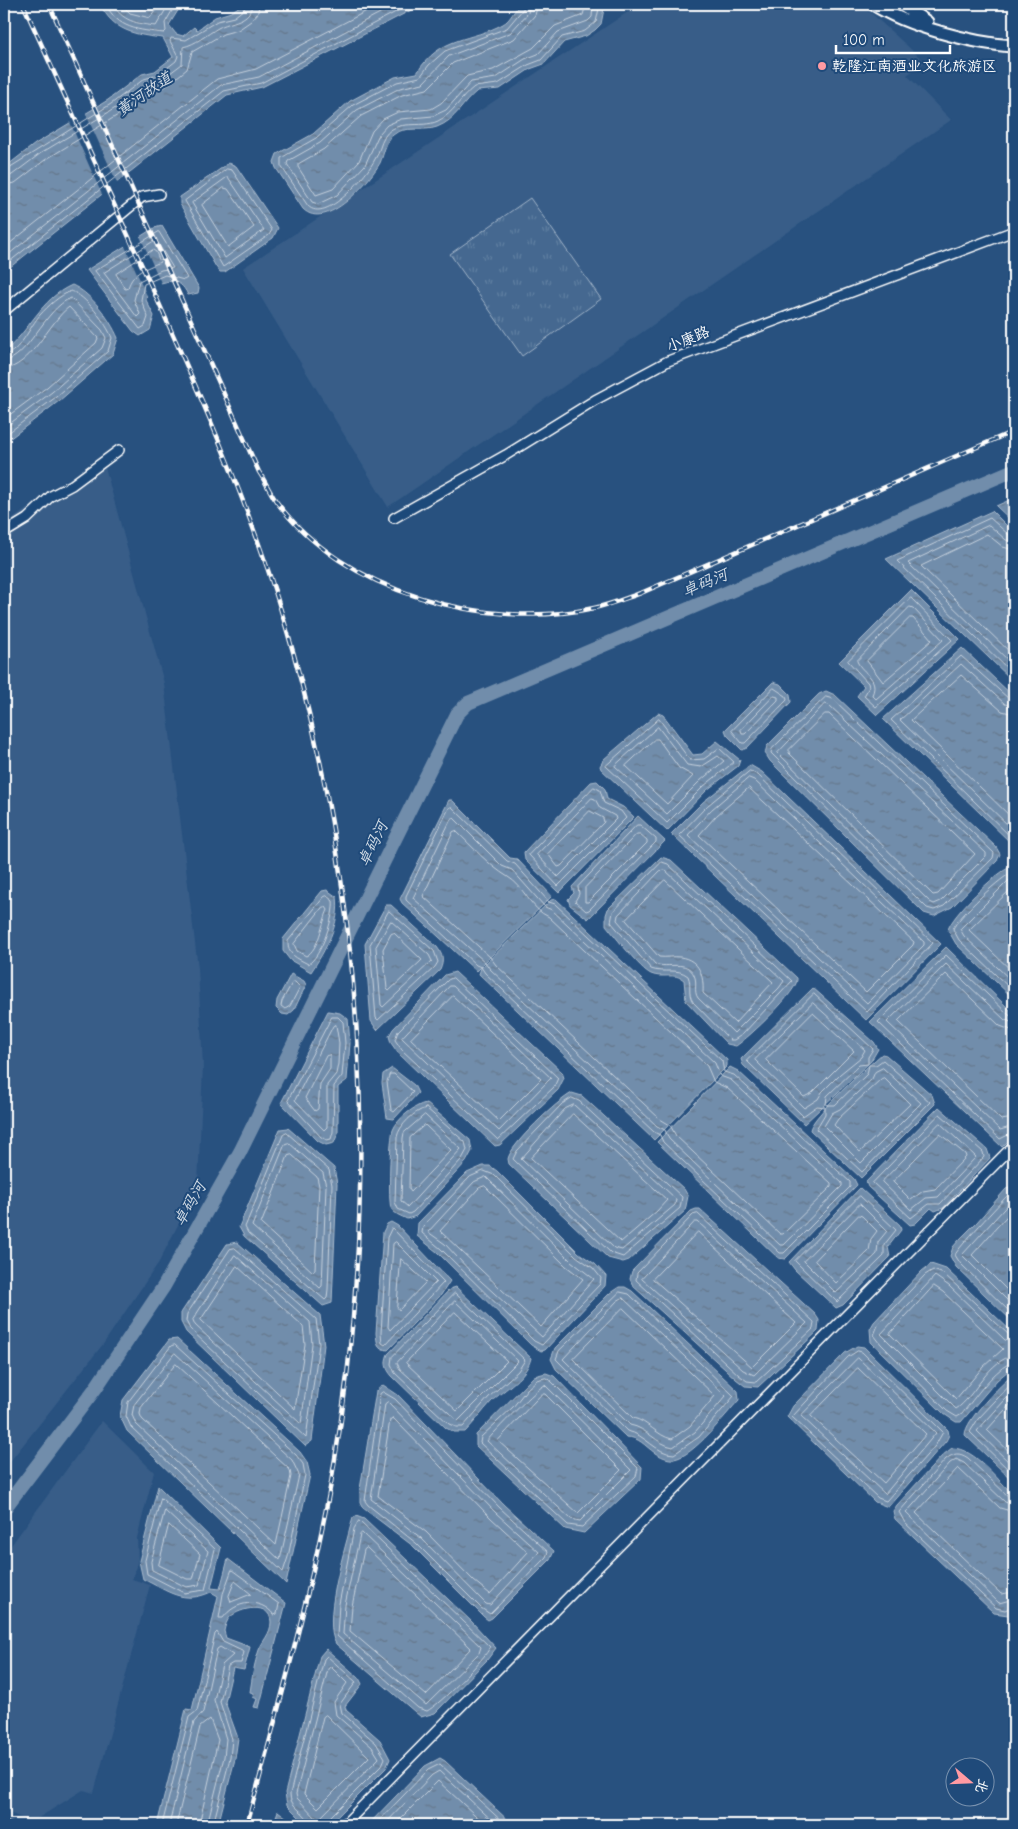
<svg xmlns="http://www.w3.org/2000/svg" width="1018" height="1829" font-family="'Comic Neue','LXGW WenKai TC',sans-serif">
<defs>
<pattern id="grass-tufts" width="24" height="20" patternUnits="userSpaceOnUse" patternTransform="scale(1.25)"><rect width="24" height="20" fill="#446890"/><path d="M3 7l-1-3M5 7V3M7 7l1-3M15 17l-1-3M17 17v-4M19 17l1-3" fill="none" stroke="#607fa1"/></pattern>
<pattern id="water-ripples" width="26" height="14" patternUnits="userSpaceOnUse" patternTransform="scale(1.25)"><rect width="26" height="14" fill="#718dab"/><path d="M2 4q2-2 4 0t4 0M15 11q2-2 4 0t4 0" fill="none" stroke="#64768a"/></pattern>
</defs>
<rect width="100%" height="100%" fill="#28517f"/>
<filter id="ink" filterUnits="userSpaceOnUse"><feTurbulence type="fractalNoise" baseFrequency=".02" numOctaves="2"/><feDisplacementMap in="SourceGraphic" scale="10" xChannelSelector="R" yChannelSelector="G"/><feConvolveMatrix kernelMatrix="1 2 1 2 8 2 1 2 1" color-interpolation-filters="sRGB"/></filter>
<g filter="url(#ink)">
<path fill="#375d88" d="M 640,4 L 861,4 L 925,62 L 907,75 L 951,120 L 388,507 L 243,268 Z
M 102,456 L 164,683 L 198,968 L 203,1066 L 198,1186 L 159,1262 L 104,1343 L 4,1469 L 4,525 Z
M 102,1421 L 154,1472 L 137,1538 L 138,1560 L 132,1579 L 150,1585 L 94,1793 L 83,1790 L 32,1822 L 4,1811 L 4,1555 Z"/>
<path fill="url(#grass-tufts)" stroke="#a2b4c8" d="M 530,198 L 601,299 L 522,356 L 450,254 Z"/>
<path fill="url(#water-ripples)" stroke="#aabbcd" d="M 100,4 L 182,4 L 169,25 L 176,34 L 183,36 L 194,27 L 197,30 L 215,17 L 231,12 L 243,4 L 423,4 L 262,87 L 227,95 L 4,272 L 4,168 L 35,144 L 108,100 L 142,74 L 155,71 L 173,57 L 163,38 C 135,35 113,31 100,4 Z
M 521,4 L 605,4 L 601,24 L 595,30 L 586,36 L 564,42 L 544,64 L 530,69 L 500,89 L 477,91 C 462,103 456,120 437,127 C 424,132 404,125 393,135 C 385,142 384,154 380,163 C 369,182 326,232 303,209 L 276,168 L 274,162 L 277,154 L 313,134 L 350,101 L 395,77 L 417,73 C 440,35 471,42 503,24 C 511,20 514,9 521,4 Z
M 229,163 L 236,166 L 278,228 L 273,238 L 225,272 L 220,272 L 216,267 L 180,204 L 180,197 Z
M 162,226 L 199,288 L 198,293 L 188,295 C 179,275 165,281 148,288 L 146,300 L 154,316 L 150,330 L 140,336 L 133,331 L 87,270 L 154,228 Z
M 72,285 C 91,293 110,319 118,338 L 113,354 L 59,401 L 4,443 L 4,352 C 30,331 40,299 72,285 Z
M 1014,498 L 1014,523 L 996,506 Z
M 992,511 L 1014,533 L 1014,682 L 886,559 Z
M 911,590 L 960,639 L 877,715 L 857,696 L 864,686 L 839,662 Z
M 962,648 L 1014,697 L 1014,846 L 883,719 Z
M 773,682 L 780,684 L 790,694 L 791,702 L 747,748 L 742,750 L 727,735 L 725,730 Z
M 826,691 L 835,695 L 996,847 L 1000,854 L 997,861 L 952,907 L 934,916 L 924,913 L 770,761 L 765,753 L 767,746 L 819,694 Z
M 658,713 L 663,715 L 667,720 L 693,755 L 702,754 L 717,741 L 740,760 L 738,766 L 707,790 L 667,831 L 601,769 L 600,766 L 604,759 Z
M 750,765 L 762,772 L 941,944 L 866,1020 L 671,834 L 703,802 Z
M 597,781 L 605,789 L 607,799 L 623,807 L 634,817 L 559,893 L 525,860 L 524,852 L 591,782 Z
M 449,800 L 452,800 L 510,858 L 517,859 L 552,896 L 476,971 L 402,903 L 400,899 Z
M 638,816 L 665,841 L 588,919 L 570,905 L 568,899 L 574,893 L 572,887 Z
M 661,857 L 671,860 L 797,978 C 800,990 748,1038 736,1046 L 727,1044 L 686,1001 L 684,980 C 675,972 662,979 651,974 C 640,969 615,936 606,925 L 606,915 L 608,909 Z
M 1011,867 L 1014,868 L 1014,999 L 956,944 L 948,930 C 951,916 997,871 1011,867 Z
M 327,890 L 337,897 C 341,923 325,951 311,972 L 290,960 L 283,951 L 283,939 L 322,891 Z
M 556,899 L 727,1060 L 727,1066 L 654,1140 L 479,974 L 481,968 L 551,900 Z
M 386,905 L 391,905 L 437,947 C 443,955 444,961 440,970 L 377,1030 L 371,1021 L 365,944 Z
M 946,947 L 1014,1014 L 1014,1135 L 1002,1147 L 870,1022 Z
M 455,972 L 562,1072 L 564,1078 L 558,1090 L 500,1145 L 495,1146 L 398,1053 L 391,1043 L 389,1036 L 393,1029 L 445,975 Z
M 291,974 L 304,981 L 306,985 L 294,1010 L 288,1015 L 282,1014 L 276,1008 L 277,1000 Z
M 813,988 L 874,1042 L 878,1049 L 871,1061 L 804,1124 L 743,1065 L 741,1059 Z
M 328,1011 L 340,1013 L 348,1019 L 350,1043 L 347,1080 L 338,1087 L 338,1133 L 334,1143 L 326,1145 L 318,1141 L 281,1103 Z
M 882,1054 L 886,1055 L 932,1095 L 935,1104 L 861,1178 L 810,1130 C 811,1117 869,1065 882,1054 Z
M 730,1067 L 738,1071 L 854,1179 L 857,1185 L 785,1259 L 778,1258 L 657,1142 Z
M 392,1068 L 414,1085 L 418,1093 L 394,1119 L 387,1118 L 382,1083 L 383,1074 Z
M 572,1093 L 582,1096 L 684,1189 L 688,1196 L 685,1211 L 629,1260 L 623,1262 L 608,1258 L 509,1164 L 508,1159 C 510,1145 558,1100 572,1093 Z
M 426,1103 L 470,1140 L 472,1151 L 466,1162 L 416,1216 L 407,1219 C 401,1216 394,1214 391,1208 C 388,1200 390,1138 393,1130 C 397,1119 415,1105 426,1103 Z
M 939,1107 L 987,1149 L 990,1158 L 943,1208 L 935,1211 L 931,1208 L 915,1224 L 910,1225 L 868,1187 L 866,1182 Z
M 288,1128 L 334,1168 L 337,1184 L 332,1303 L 323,1306 L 244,1236 L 239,1227 L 280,1129 Z
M 483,1166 L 490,1166 L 497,1171 L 579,1253 L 595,1264 L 606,1276 L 605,1286 L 545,1350 L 541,1351 L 531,1345 L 437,1252 L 417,1236 L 418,1223 L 467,1173 Z
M 1014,1186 L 1014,1323 L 956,1267 L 950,1256 L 953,1247 L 959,1240 L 977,1222 L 1006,1189 Z
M 860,1188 L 900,1225 L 901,1230 L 888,1247 L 890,1257 L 843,1305 L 836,1308 L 795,1270 L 789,1262 Z
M 696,1209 L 700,1209 L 815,1314 L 819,1320 L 818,1331 L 758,1387 L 745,1386 L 736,1379 L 633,1286 L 630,1279 L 632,1271 L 691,1211 Z
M 391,1222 L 398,1226 L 450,1281 L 441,1295 L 388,1350 C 377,1349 377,1343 376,1333 L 383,1232 L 387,1224 Z
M 237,1242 L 320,1315 L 324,1345 L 312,1441 L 305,1446 L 186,1332 L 181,1322 L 181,1313 L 227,1244 Z
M 931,1264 L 946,1269 L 1014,1334 L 1014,1366 L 997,1380 L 961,1422 L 956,1422 L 944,1414 L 871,1342 L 870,1329 L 874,1322 L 922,1271 Z
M 456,1287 L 531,1358 C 527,1377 504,1389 491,1402 C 482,1412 474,1423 465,1432 L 454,1432 L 446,1428 L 392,1376 C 386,1369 384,1363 388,1354 L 450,1289 Z
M 619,1287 L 625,1287 L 632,1291 L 738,1391 L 739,1400 C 725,1415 694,1456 674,1459 C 668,1460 660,1456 655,1453 C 645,1446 639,1437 626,1437 L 556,1369 L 551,1359 L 555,1348 L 610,1293 Z
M 177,1339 L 300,1452 L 307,1462 L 310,1475 L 286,1584 L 127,1431 L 120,1416 L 123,1400 L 169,1340 Z
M 857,1346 L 864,1347 L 948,1430 L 949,1435 L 946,1441 L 888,1507 L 875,1502 L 787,1417 L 793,1406 L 845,1353 Z
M 546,1373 L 554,1376 L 642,1467 L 641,1479 L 584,1533 L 565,1529 L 476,1446 L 476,1435 L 534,1376 Z
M 1014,1374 L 1014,1482 L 965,1435 C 965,1420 1001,1384 1014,1374 Z
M 383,1385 L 398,1395 L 504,1505 L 554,1551 L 550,1560 L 492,1618 L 488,1620 L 484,1617 L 413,1546 L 363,1508 L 360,1502 L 360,1489 L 376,1391 Z
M 952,1448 C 975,1448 998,1481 1014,1495 L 1014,1609 L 1008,1615 L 994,1613 L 895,1519 L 893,1511 L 897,1505 L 943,1455 Z
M 158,1486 L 221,1548 L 211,1588 L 220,1589 L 228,1559 L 286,1603 L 259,1708 L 254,1707 L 257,1699 L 253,1697 L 254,1693 L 250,1692 C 252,1679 254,1664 259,1650 C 262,1641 271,1634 271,1622 C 270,1601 240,1608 230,1617 C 227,1620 225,1626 224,1631 L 226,1638 L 250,1647 L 244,1670 L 233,1668 L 225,1702 L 238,1738 L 235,1759 L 218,1825 L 157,1825 L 186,1709 L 192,1710 L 218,1596 L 211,1592 C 183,1605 168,1591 143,1579 L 139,1561 Z
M 356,1516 L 364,1519 L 472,1622 L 496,1648 L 487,1660 L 435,1713 L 421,1717 L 415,1712 L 336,1644 C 322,1622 344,1553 350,1528 L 353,1518 Z
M 326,1649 L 359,1678 L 362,1684 L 345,1706 L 346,1710 L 380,1740 L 390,1759 L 386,1768 L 329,1825 L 307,1825 L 287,1805 L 285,1793 L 320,1656 Z
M 440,1758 L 445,1761 L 513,1825 L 368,1825 L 425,1766 Z
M 278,1811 L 296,1825 L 273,1825 Z"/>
<path fill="#28517f" d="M 84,110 L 118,185 L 103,197 L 69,120 Z
M 139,234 L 162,285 L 150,290 L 148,298 L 124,244 Z"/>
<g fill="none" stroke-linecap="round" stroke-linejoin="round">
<path stroke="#c6d1dd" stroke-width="1" d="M 106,4 C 117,29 139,30 164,33 L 166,31 L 165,23 L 176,4
M 113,4 C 121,21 138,24 156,26 L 169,4
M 121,4 L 130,13 L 150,18 L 160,4
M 524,4 L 523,9 L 507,28 L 445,51 L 429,65 L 420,77 L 397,82 L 353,105 L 316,138 L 281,158 L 281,166 L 308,206 C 326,224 366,176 374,161 C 379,154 380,144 385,136 C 397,118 421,129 438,121 C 454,113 460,98 474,87 L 498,84 L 528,65 L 541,60 L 562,37 L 585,31 L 596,22 L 600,4
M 530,4 L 528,13 L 510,33 L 449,56 L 423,83 L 400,88 L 357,110 L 320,143 L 288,161 L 287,164 L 312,202 L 318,204 L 337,195 L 365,165 L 379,134 L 387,125 L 401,119 L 433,116 L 446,110 L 471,82 L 496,78 L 525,59 L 538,54 L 558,32 L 588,21 L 592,17 L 593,4
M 538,4 L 535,15 L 514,39 L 453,63 L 427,89 L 402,95 L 361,116 L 324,149 L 298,164 L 298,167 L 316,195 L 333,189 L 359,161 L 372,131 L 383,119 L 398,112 L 431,109 L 441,103 L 467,76 L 493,70 L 533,48 L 555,26 L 583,15 L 586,4
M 227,169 L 232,170 L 272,230 L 269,235 L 223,267 L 185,201 Z
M 4,171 L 111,104 L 144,79 L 158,75 L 176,61 L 178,56 L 170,41 L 171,38 L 186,40 L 217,21 L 234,17 L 244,9 L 246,4
M 228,177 L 264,230 L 225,258 L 192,203 Z
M 4,178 L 12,175 L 41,153 L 114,109 L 147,85 L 161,80 L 182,64 L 183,47 C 196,44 206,35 218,28 C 230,21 251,22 252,4
M 4,185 L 15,183 L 45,160 L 118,115 L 151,92 L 166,86 L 187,69 L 192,52 L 223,34 L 238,30 L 251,21 L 258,13 L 259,4
M 224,188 L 228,189 L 254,227 L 228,247 L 202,205 Z
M 159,232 L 187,278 L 184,280 L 165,275 L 144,284 L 141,300 L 148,317 L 145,326 L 140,329 L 95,271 Z
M 156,240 L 173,268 L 161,270 L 139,281 L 134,300 L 140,314 L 137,317 L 104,273 Z
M 4,248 L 217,79 L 256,69 L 380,4
M 153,250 L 156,252 L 160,262 C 146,269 133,271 128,288 L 125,289 L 116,274 Z
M 4,258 L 221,85 L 259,77 L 397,4
M 4,266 L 224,91 L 261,83 L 411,4
M 4,355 C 20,353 30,326 40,315 C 49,305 59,296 71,291 C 85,295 107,324 112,338 L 108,351 L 56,397 L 4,436
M 4,361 C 27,360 45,308 71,298 L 102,330 L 106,338 L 102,348 L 52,392 L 4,428
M 4,369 C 30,368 49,322 69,307 L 98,338 L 96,343 L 47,387 L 4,419
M 1014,536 L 1009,535 L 990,518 L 897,561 L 1014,675
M 1014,542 L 1006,540 L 989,525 L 908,563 L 1014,666
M 1014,550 L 1003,547 L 987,534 L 921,566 L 1014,656
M 911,598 L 952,640 L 876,707 L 864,696 L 869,687 L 868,683 L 848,661 Z
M 910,607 L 913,608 L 943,640 L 876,699 L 872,695 C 880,677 862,674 857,661 Z
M 910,618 L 913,618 L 932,640 L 883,682 L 867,661 Z
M 774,688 L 786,696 L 787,700 L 745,743 L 742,743 L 732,731 Z
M 774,696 L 778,697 L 778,700 L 745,734 L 742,734 L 741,730 Z
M 826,697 L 833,699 L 994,853 L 993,858 L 944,906 L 934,910 L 927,908 L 771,753 L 772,749 Z
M 1014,701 L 1009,699 L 961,656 L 891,720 L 1014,840
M 825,704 L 829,705 L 986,853 L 986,856 L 941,901 L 934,904 L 930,902 L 778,753 Z
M 1014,707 L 1005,704 L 961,664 L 900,720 L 1014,831
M 825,714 L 829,714 L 975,854 L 938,894 L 933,895 L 789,753 L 789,750 Z
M 1014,714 L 1002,711 L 961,675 L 911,720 L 1014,820
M 659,719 L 690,760 L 704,759 L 719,748 L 734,762 L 704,786 L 667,823 L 606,766 Z
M 658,727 L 687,765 L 701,767 L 718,756 L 724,761 L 700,781 L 667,814 L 615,766 Z
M 655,739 L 658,739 L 679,768 L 693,776 L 667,804 L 626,766 Z
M 750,771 L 758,775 L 933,943 L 867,1012 L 679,835 L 707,806 Z
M 749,778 L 754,780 L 924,942 L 924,945 L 867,1003 L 688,835 L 711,810 Z
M 594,787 L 600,790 L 604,803 L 621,811 L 626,818 L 558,886 L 529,855 Z
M 749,788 L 914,942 L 913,945 L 866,992 L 699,835 L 716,816 Z
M 592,798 L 595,799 L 600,808 L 615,816 L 616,819 L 558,877 L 537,855 Z
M 452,807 L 507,861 L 515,864 L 549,902 L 555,904 L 722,1061 L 724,1072 L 734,1075 L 850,1182 L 850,1187 L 784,1253 L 780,1253 L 663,1142 L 660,1135 L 654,1132 L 485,973 L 481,967 L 476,965 L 406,900 L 406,896 L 449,808 Z
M 590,811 L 603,818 L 604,822 L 561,866 L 558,867 L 548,854 Z
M 454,818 L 502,866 L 512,870 L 545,907 L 552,910 L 715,1063 L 720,1076 L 731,1080 L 842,1183 L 842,1186 L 784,1245 L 780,1245 L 669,1139 L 665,1130 L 657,1126 L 490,969 L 485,962 L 413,898 L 451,819 Z
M 637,825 L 640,825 L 656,839 L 656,842 L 589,910 L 586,911 L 575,901 L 579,894 L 578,887 Z
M 456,831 C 473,847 488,865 508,877 C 524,886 530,909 549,917 L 707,1066 L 714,1082 L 727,1088 L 831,1183 L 831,1187 L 783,1234 L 780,1234 L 676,1136 L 670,1125 L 660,1119 L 496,965 L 490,957 L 423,896 L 453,832 Z
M 637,834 L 640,834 L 647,840 L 647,843 L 588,902 L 585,902 L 585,888 Z
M 662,862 L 668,864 L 792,981 L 743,1034 L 734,1040 L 730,1040 L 693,1002 C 687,993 692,985 688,976 C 677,967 664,974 651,969 L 611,922 L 613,912 Z
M 665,870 L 784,981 L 779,988 L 734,1033 L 698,998 C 693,991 698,983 694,975 C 687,959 668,969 655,964 L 617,920 L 618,915 L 660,871 Z
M 1014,872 C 1004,873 956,919 953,929 L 959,940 L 1014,992
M 1014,879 L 1008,881 L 960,929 L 964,936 L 1014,983
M 665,880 L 773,982 L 735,1023 L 703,993 C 704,976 700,960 680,957 C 673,956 666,958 659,957 L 626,920 Z
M 1014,886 L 969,930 L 1014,973
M 327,896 L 333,901 C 335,914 321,958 308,964 C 297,958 287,955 288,941 L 324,897 Z
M 323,907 L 326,907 L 328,910 C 322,922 319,950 306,956 L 297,951 L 294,944 Z
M 389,911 L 434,951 L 438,962 L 435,967 L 378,1020 L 376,1018 L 370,945 Z
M 391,921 L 429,955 L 432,961 L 383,1007 L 381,1005 L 376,947 Z
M 394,933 L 422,960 L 389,991 L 387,989 L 383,949 L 391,934 Z
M 453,978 L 558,1078 L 554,1087 L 498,1140 L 402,1050 L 395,1040 L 398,1031 L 448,980 Z
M 295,982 L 300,987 L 290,1006 L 285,1009 L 281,1006 L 282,1001 L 292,983 Z
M 450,986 L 453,986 L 551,1078 L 499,1131 L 402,1038 Z
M 814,994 L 873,1049 L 868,1057 L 868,1064 L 859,1065 L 827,1096 L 826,1105 L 835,1105 L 867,1074 L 869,1065 L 876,1065 L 883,1060 L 930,1102 L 862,1172 L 816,1129 L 825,1114 L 825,1107 L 817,1106 L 803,1116 L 747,1061 Z
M 453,996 L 541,1079 L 499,1121 L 411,1039 Z
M 813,1003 L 865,1050 L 861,1057 L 840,1074 L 822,1092 L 818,1099 L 804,1108 L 755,1060 Z
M 813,1013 L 854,1051 L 812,1093 L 804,1097 L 766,1060 Z
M 332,1017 L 338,1017 L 343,1022 L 345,1043 L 342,1076 L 334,1086 L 333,1132 L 331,1139 L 327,1140 L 321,1137 L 288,1101 Z
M 1014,1017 L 1009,1015 L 946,955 L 878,1022 L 1000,1139 L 1014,1132
M 1014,1023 L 1005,1020 L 946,964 L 887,1022 L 1000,1130 L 1014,1126
M 336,1025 L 339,1043 L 338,1064 L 336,1074 L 327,1085 L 327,1127 L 324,1130 L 295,1100 L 333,1026 Z
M 1014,1031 L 1000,1026 L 946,974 L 898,1021 L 1001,1120 L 1014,1118
M 330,1055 L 330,1069 L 320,1084 L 318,1109 L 315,1111 L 305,1098 L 326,1056 Z
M 883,1068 L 921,1103 L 861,1163 L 824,1126 L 832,1113 L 840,1109 L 872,1079 L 875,1072 Z
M 390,1074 L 394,1074 L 413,1092 L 394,1112 L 391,1110 L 387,1082 Z
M 884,1078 L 910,1104 L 860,1152 L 834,1125 L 838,1119 L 881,1079 Z
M 572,1098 L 579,1101 L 682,1197 L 680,1208 L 623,1257 L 611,1253 L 513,1159 L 517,1151 L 562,1104 Z
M 574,1105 L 676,1199 L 675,1205 L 622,1250 L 614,1248 L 521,1159 L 565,1109 Z
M 426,1108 L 465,1142 L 467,1150 L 462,1159 L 413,1212 L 409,1214 L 398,1209 L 395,1202 L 397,1137 C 399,1126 414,1111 426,1108 Z
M 573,1114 L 667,1200 L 657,1211 L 621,1242 L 531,1158 Z
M 940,1114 L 983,1152 L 984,1157 L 940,1204 L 929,1204 L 911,1218 L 873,1183 Z
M 425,1115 L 461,1149 L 408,1207 L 401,1201 L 403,1138 L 404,1133 Z
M 940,1123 L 976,1157 L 938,1197 L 926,1198 L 911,1210 L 882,1182 Z
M 425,1125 L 451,1150 L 411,1192 L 409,1189 L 410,1138 Z
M 287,1133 L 329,1170 L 332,1185 L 328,1289 L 327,1298 L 325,1300 L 248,1233 L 245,1227 L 283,1135 Z
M 940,1134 L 965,1154 L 966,1157 L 935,1189 L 923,1191 L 911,1200 L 893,1182 Z
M 289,1143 L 323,1173 L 326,1186 L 322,1286 L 320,1288 L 252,1226 L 285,1144 Z
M 292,1155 L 317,1177 L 319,1186 L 315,1269 L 313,1272 L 261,1224 L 288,1156 Z
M 484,1171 L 494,1175 L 576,1256 L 593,1268 L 601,1278 L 600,1284 L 542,1345 L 534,1341 L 441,1249 L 422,1233 L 423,1226 L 470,1177 Z
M 486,1177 L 571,1261 L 594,1279 L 542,1337 L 470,1271 L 445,1244 L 428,1232 L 474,1182 Z
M 485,1186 L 566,1266 L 583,1279 L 541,1327 L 440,1231 L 479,1188 Z
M 1014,1191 L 1009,1194 C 1000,1203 957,1249 955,1255 L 960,1263 L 1014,1316
M 860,1196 L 896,1230 L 884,1245 L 884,1256 L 837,1302 L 795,1261 Z
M 1014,1198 L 962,1255 L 1014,1307
M 860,1204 L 887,1231 L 878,1242 L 877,1254 L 836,1293 L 804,1261 Z
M 1014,1208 L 972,1255 L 1014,1297
M 698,1214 L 814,1322 L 813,1329 L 756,1382 L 747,1381 L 739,1375 L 636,1280 L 637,1273 L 693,1215 Z
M 859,1215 L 862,1216 L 877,1231 L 871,1239 L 869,1251 L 836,1283 L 815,1261 Z
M 695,1222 L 698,1222 L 807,1323 L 754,1375 L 743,1370 L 642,1279 Z
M 392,1228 L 444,1282 L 385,1345 L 382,1343 L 381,1333 L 387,1238 Z
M 698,1232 L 796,1323 L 752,1367 L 653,1279 Z
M 396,1242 L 436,1282 L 390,1330 L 388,1327 L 393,1244 Z
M 235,1248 L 316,1319 L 319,1344 L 306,1438 L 190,1329 L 186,1321 L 187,1314 L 230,1249 Z
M 235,1255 L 310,1322 L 312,1344 L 301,1424 L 195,1325 L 193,1320 Z
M 401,1259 L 426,1282 L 399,1310 L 397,1307 Z
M 237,1266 L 303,1326 L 305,1344 L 295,1409 L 201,1320 Z
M 934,1286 L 943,1292 L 1003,1349 L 983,1367 L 956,1399 L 890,1334 Z
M 620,1292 L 629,1294 L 734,1396 L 699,1437 L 674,1454 C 656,1454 645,1434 627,1431 L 556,1359 L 559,1351 Z
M 455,1293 L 525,1360 L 518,1371 L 489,1397 L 463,1427 L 456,1427 L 449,1424 L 395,1373 L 391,1364 L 392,1357 Z
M 623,1298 L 726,1396 L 695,1432 L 673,1447 C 656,1444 647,1428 630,1425 L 563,1359 L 617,1301 Z
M 455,1301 L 518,1361 L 458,1421 L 400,1369 L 397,1363 Z
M 623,1308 L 715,1396 L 690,1426 L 672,1439 C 657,1436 648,1421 633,1418 L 573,1359 Z
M 455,1312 L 507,1361 L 457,1411 L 406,1363 Z
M 1014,1337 L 1009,1335 L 944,1274 L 933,1270 L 925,1275 L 878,1325 L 874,1335 L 881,1344 L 947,1411 L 957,1417 L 962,1414 C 973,1400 997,1365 1014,1362
M 1014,1343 L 1005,1340 L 949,1286 L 935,1276 L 881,1334 L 956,1409 C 974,1398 989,1358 1014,1356
M 175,1345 L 296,1455 L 303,1464 L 305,1475 L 288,1557 L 283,1572 L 131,1427 L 126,1416 L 128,1402 L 171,1346 Z
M 858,1351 L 862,1352 L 943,1432 L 935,1446 L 886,1501 L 878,1498 L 792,1417 L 848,1357 Z
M 175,1353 L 292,1460 L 299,1475 L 280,1560 L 136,1424 L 132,1415 L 134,1405 Z
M 858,1358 L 936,1433 L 885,1494 L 801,1416 Z
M 176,1364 L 290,1470 L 291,1476 L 276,1545 L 142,1419 L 140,1414 L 141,1408 Z
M 858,1368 L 926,1434 L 884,1483 L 811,1416 Z
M 546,1378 L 551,1381 L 638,1468 L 636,1476 L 582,1527 L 568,1525 L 480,1443 L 481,1437 L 513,1407 L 527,1389 L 537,1380 Z
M 1014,1381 L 978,1419 L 970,1432 L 1014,1475
M 545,1385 L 631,1470 L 580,1521 L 571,1519 L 487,1441 C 491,1435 540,1385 545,1385 Z
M 1014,1390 L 977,1431 L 1014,1467
M 383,1392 L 395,1399 L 500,1508 L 548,1552 L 546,1557 L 490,1614 L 481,1608 L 416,1543 L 368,1505 L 365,1501 L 380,1394 Z
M 542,1394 L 545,1394 L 621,1470 L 578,1513 L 498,1441 Z
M 1014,1400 L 987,1430 L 1014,1456
M 388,1402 L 496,1513 L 539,1552 L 490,1605 L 486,1604 L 421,1538 L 371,1499 L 385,1404 Z
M 393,1418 L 491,1518 L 528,1552 L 490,1594 L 474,1581 L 426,1532 L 378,1496 L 390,1420 Z
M 161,1498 L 215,1549 L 205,1590 L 184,1593 L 147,1574 L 145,1561 Z
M 1014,1499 L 1009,1497 L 968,1458 C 959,1452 954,1453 946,1459 L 899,1512 L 905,1523 L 996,1608 L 1005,1610 L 1014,1606
M 1014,1505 L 1005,1502 L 964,1463 L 956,1459 L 950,1463 L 906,1513 L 999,1603 L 1014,1599
M 165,1511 L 208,1551 L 199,1585 L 186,1587 L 152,1570 L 151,1562 Z
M 1014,1512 L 1000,1508 L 958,1468 L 916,1513 L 1001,1594 L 1014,1592
M 359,1521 L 490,1647 C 487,1657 438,1706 427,1711 L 418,1708 L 337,1636 L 339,1604 L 354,1529 Z
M 169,1525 L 200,1554 L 193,1579 L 187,1579 L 159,1565 Z
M 362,1533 L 481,1647 L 479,1653 L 426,1705 L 343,1634 L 345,1605 L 360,1535 Z
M 367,1548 L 471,1648 L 426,1695 L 350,1631 L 352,1606 L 364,1550 Z
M 232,1570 L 279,1604 L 277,1614 L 274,1615 C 260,1597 235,1601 223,1618 L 219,1618 L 223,1594 Z
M 235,1581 L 251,1594 L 231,1602 L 229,1596 Z
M 331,1667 L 347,1683 L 334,1702 L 336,1715 L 372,1747 L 379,1758 L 318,1820 L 297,1798 L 296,1794 L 328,1669 Z
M 326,1715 L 369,1757 L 318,1808 L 304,1794 L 323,1717 Z
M 162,1825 L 189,1717 L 197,1711 L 215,1634 L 217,1632 L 223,1642 L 244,1652 L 241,1663 L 233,1663 L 228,1666 L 220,1702 L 232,1739 L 230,1758 L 213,1825
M 169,1825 L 194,1722 L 203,1712 L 217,1649 L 220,1647 L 233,1655 L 222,1665 L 214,1700 L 226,1739 L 224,1757 L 207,1825
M 176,1825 L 200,1727 L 210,1719 L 218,1740 L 199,1825
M 310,1825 C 308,1812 289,1808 290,1794 L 324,1659 L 327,1656 L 356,1682 L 340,1704 L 342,1713 L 376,1743 L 385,1758 L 382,1765 L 327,1820 L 325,1825
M 375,1825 L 428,1770 L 440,1764 L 506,1825
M 384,1825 L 432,1775 L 439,1771 L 497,1825
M 394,1825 L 438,1781 L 486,1825"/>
<path stroke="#aabbcd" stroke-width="2.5" d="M 4,1821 L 15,1825"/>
<path stroke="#718dab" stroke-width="14" d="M 4,1509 L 95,1389 L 164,1286 L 240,1152 L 457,714 L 468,703 L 1014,470"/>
<defs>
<path id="minor" d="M 4,311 L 142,197 L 159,194
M 394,518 L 506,455 L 595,400 L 668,361 L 1014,231
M 4,533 L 27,519 L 51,496 L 72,485 L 119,450
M 344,1825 L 1014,1145"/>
<path id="major" d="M 873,4 C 906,26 975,44 1014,46
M 900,4 L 927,22"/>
</defs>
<use href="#minor" stroke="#fff" stroke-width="12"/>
<use href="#major" stroke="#fff" stroke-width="15"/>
<use href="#minor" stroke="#1f4a7a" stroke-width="9"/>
<use href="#major" stroke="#1f4a7a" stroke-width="11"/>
<defs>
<path id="rail" d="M 23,4 C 67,99 109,195 153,290 C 201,397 249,504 283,617 C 367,896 382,1196 331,1483 C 310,1598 277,1712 247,1825
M 49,4 L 259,472 C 265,481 270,492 276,501 C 343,593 487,631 594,608 C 610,605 626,598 641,593 L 1014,431"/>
</defs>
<use href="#rail" stroke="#fff" stroke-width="4.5"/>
<use href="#rail" stroke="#1f4a7a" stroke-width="2.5" stroke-dasharray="8" stroke-linecap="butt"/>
</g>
</g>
<circle fill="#ff9aa2" stroke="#1f4a7a" stroke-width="2" cx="822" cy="66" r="5"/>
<g text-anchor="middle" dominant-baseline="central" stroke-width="4" stroke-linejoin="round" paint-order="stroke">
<g font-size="15" fill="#fff" stroke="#1f4a7a" text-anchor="start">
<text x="832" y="66">乾隆江南酒业文化旅游区</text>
</g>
<g font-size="15" fill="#fff" stroke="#1f4a7a">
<text transform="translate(688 339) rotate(-22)">小康路</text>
</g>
<g font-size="16" font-style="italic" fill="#d4dde6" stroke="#1f4a7a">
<text transform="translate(144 94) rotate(-35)">黄河故道</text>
<text transform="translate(705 583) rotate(-23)">卓码河</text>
<text transform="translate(373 844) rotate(-64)">卓码河</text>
<text transform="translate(190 1204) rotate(-60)">卓码河</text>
</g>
</g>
<rect width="1018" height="1829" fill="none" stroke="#1f4a7a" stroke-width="20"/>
<rect x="10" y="10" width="998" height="1809" fill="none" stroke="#fff" stroke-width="2" filter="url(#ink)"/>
<g transform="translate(970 1782) rotate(109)"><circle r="24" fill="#1f4a7a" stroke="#7992af"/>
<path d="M0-4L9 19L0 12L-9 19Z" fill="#ff9aa2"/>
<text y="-8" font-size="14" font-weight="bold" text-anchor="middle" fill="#ffffff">北</text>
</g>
<path d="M836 45v8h114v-8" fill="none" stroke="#ffffff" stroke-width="2.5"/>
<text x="843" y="45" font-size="15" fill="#ffffff" stroke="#1f4a7a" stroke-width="4" paint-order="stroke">100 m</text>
</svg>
